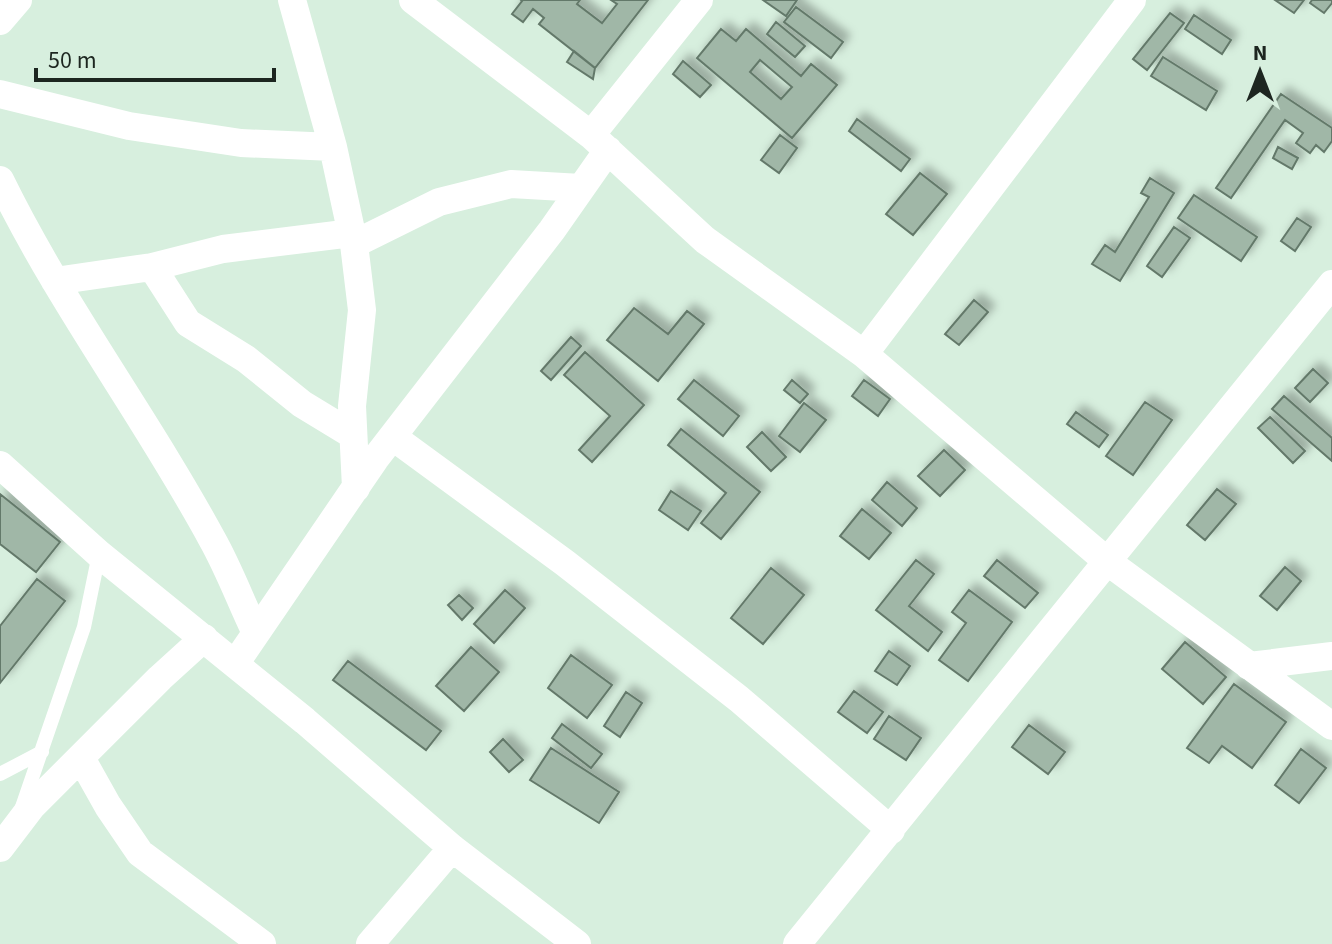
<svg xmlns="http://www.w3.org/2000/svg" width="1332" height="944" font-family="'Source Sans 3',sans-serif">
<defs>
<filter id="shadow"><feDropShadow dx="7" dy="-7" stdDeviation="4" flood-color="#0004"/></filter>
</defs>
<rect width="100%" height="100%" fill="#d7efde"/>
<path fill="#a0b7a7" stroke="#64796a" stroke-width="2" fill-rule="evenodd" filter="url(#shadow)" d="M 521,0 L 580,0 L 577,4 L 602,23 L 617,4 L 611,0 L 648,0 L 595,68 L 539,24 L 544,18 L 533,9 L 523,22 L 512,14 L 522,1 Z
M 763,0 L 797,0 L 786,16 Z
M 1275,0 L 1304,0 L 1294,13 Z
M 1312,0 L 1332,0 L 1332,3 L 1324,13 L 1310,3 Z
M 796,7 L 843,42 L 831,58 L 784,22 Z
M 1170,13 L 1184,23 L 1147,70 L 1133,59 Z
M 1194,15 L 1231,40 L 1222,54 L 1185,29 Z
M 776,22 L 805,46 L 795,57 L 767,34 Z
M 721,29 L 736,41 L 746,29 L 801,76 L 811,64 L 837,85 L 792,138 L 697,58 ZM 760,60 L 792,87 L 781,99 L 750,72 Z
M 574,51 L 595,68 L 593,79 L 567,62 Z
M 1163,57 L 1217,91 L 1206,110 L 1151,76 Z
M 683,61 L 711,85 L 700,97 L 673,74 Z
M 1281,94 L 1332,128 L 1332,141 L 1324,152 L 1316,145 L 1310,153 L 1296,143 L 1303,133 L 1285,120 L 1231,198 L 1216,188 Z
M 857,119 L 910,159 L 901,171 L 849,131 Z
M 780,135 L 797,148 L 779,173 L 761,160 Z
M 1278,147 L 1298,158 L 1292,169 L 1273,158 Z
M 920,173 L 947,194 L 913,235 L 886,214 Z
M 1150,178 L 1174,193 L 1120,281 L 1092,264 L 1105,245 L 1115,252 L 1149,197 L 1141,193 Z
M 1194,195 L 1257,237 L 1241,261 L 1178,218 Z
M 1297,218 L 1311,227 L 1295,251 L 1281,241 Z
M 1174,227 L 1190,238 L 1162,277 L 1147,266 Z
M 974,300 L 988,312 L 959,345 L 945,334 Z
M 634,308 L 668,334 L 687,311 L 704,324 L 658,381 L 607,340 Z
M 571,337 L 581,346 L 551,380 L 541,371 Z
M 585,352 L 644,405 L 592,462 L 579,450 L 610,416 L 564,375 Z
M 1313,369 L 1328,383 L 1310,402 L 1295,388 Z
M 694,380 L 739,416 L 723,436 L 678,399 Z
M 792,380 L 808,394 L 800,403 L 784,390 Z
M 864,380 L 890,399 L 878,416 L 852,396 Z
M 1284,396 L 1332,438 L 1332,461 L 1272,409 Z
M 1145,402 L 1172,420 L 1133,475 L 1106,456 Z
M 804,403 L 826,420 L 800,452 L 779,436 Z
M 1076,412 L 1108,435 L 1099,447 L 1067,424 Z
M 1270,417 L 1305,451 L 1293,463 L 1258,428 Z
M 681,429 L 760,492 L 721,539 L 701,523 L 726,493 L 668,445 Z
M 762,432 L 786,457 L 771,471 L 747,447 Z
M 944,450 L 965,470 L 940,496 L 918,476 Z
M 887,482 L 917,508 L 902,526 L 872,500 Z
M 1217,489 L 1236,504 L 1205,540 L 1187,525 Z
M 671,491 L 701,511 L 688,530 L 659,510 Z
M 0,494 L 60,542 L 36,572 L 0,544 Z
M 862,509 L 891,533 L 869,559 L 840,536 Z
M 916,560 L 934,574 L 909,606 L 942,632 L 928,651 L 876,610 Z
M 997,560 L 1038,593 L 1025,608 L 984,576 Z
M 1285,567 L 1301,581 L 1277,610 L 1260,596 Z
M 771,568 L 804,595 L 763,644 L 731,618 Z
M 37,579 L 65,601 L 0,683 L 0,626 Z
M 505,590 L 525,608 L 494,643 L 474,624 Z
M 969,590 L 1012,622 L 968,681 L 939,660 L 966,623 L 952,612 Z
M 459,595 L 473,608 L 462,620 L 448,605 Z
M 1185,642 L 1226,677 L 1203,704 L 1162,669 Z
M 471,647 L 499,672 L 464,711 L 436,686 Z
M 889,651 L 910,666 L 897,685 L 875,671 Z
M 571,655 L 612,685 L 587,718 L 548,688 Z
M 348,661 L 441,731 L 426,750 L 333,680 Z
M 1234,684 L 1286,722 L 1252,768 L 1222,746 L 1209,763 L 1187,748 Z
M 854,691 L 883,712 L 867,733 L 838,712 Z
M 626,692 L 642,703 L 620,737 L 604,726 Z
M 889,716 L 921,738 L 906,760 L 874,739 Z
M 562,724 L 602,754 L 591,768 L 552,738 Z
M 1029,725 L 1065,752 L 1048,774 L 1012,747 Z
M 503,739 L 523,760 L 509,772 L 490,752 Z
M 551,748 L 619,792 L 599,823 L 530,780 Z
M 1301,749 L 1326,768 L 1299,803 L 1275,785 Z"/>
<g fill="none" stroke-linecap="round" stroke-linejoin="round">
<path stroke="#fff" stroke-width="14" d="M 0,774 L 42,752
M 22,807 L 84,627 L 99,554"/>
<path stroke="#fff" stroke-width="28" d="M 292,0 L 333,147 L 354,244 L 362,310 L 352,406 L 356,488
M 413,0 L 591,135 L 705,240 L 864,354 L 1108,562 L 1332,726
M 0,21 L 18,0
M 0,94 L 129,126 L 241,143 L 333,147
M 591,135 L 699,0
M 0,180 C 61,305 146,417 212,539 C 229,569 241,602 256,633
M 354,244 L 439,202 L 511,184 L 581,188
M 152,267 L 188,323 L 246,359 L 302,404 L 353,435
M 55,281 L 152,267 L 223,249 L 352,233
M 864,354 L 1132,0
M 393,437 L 565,563 L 739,699 L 891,830
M 0,465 L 99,554 L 305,721 L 452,848 L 577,944
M 235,664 L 375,459 L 552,230 L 608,150
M 1249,666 L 1332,656
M 81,758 L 108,806 L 140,853 L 262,944
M 0,848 L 32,806 L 160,678 L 204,638
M 370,944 L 452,848
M 797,944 L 1332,284"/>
</g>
<g transform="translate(1260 72)" stroke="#d7efde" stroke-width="6" paint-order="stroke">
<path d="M0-6L14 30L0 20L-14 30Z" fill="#1d2620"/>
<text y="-12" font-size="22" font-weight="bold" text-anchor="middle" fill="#1d2620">N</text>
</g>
<path d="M36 68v12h238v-12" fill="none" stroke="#1d2620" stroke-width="4"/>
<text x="48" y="68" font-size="24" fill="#1d2620" stroke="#d7efde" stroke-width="6" paint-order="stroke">50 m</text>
</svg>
